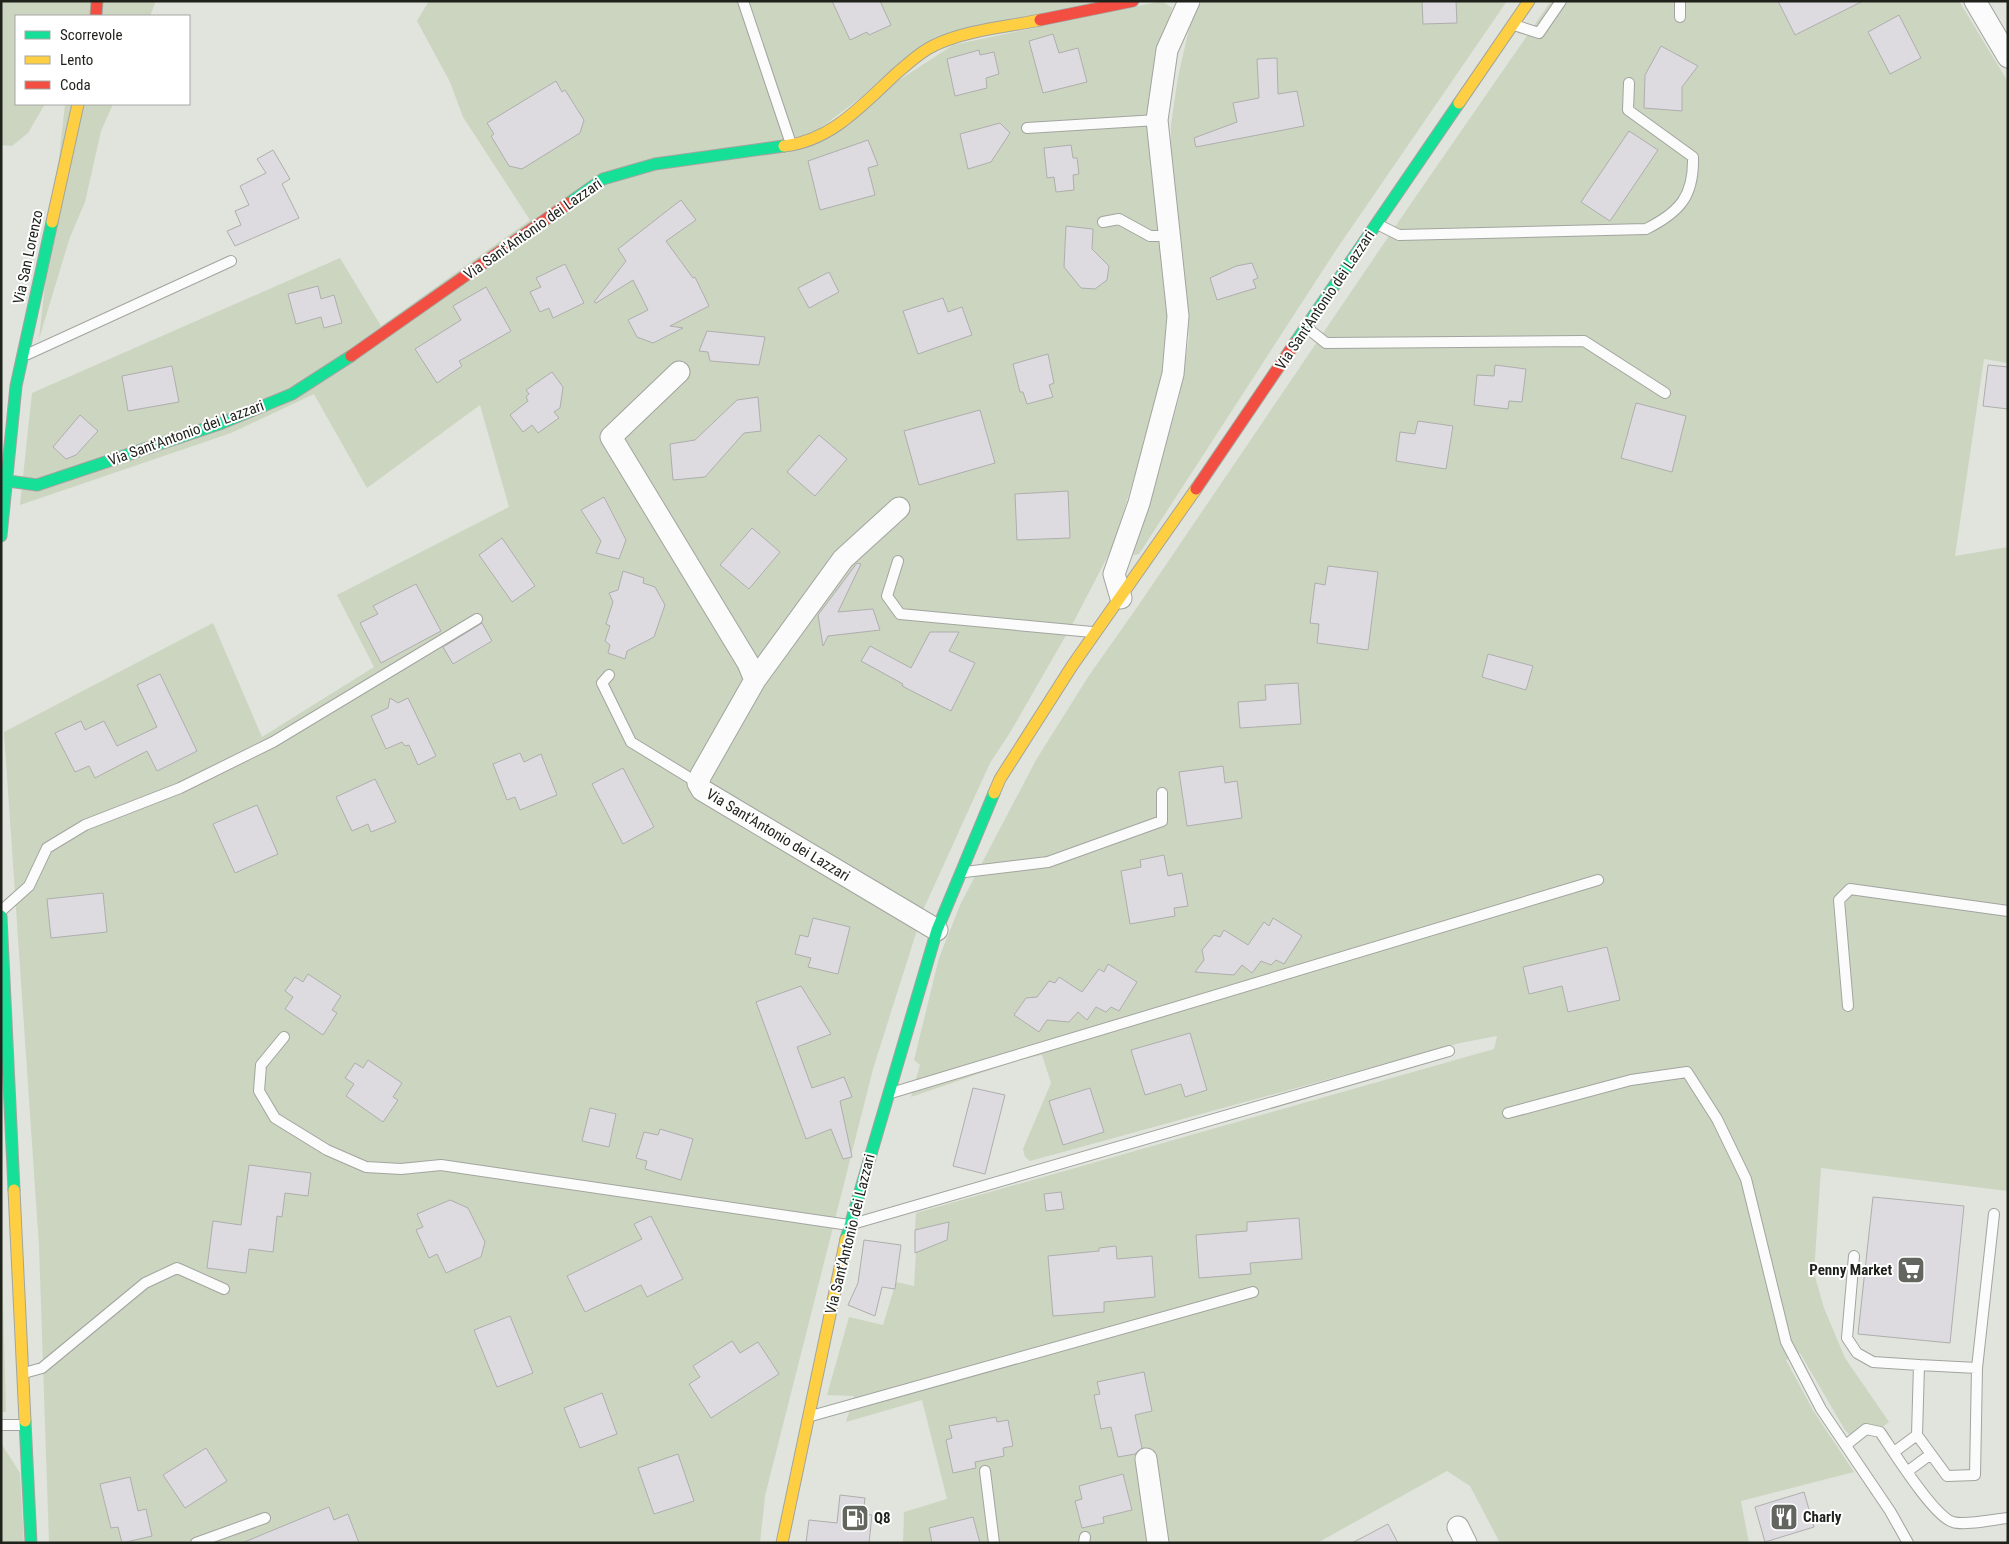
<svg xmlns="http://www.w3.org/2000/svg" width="2009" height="1544" font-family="'Roboto Condensed',sans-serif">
<rect width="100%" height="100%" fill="#e0e4dc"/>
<path fill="#ccd5c0" d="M 1,1 L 156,1 L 150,16 L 16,16 L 16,104 L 45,104 L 28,133 L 12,146 L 1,145 Z
M 429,1 L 1098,1 L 946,34 L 784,155 L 953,45 L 1162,1 L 1172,8 L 1161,49 L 1155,51 L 1151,108 L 1171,317 L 1165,373 L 1114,544 L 1073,623 L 1011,731 L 990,763 L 924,908 L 873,1069 L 765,1496 L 760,1543 L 49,1543 L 39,1246 L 4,732 L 213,623 L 262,737 L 374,667 L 337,595 L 509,507 L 480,405 L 367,488 L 314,394 L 231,433 L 20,505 L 32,393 L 340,258 L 381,326 L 530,220 L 463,117 L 450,82 L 417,21 Z
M 1202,1 L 1507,1 L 1336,250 L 1139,554 L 1134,555 L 1131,552 L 1149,503 L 1179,398 L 1189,338 L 1183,255 L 1171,161 L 1171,125 L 1178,77 L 1192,16 Z
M 1551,1 L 1959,1 L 2008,82 L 2008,363 L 1984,359 L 1955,556 L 2008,547 L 2008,1191 L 1821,1168 L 1814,1273 L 1824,1308 L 1845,1358 L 1889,1422 L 1870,1436 L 1851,1436 L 1845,1430 L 1800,1353 L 1786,1360 L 1814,1412 L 1854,1472 L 1741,1501 L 1749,1543 L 1500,1543 L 1470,1486 L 1447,1471 L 1317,1543 L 903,1543 L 904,1512 L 947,1499 L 922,1400 L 846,1422 L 854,1396 L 827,1395 L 849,1317 L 883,1325 L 896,1282 L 914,1286 L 916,1252 L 949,1222 L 915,1230 L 916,1213 L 1494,1049 L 1497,1036 L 1460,1043 L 1030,1161 L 1025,1157 L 1023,1149 L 1051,1083 L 1042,1055 L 1016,1061 L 911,1097 L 920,1065 L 914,1060 L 939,958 L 961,903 L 1036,760 L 1088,677 L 1140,603 L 1412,202 Z
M 65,104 L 113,104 L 101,131 L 85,202 L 70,237 L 39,339 Z
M 1,1226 L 6,1412 L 1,1412 Z
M 1,1443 L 20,1473 L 24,1543 L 1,1543 Z"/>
<path fill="#dddae0" stroke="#aeafad" d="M 832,1 L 880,1 L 891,25 L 869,35 L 867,32 L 850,40 Z
M 1422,1 L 1456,1 L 1457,23 L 1423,24 Z
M 1778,1 L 1863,1 L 1795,35 Z
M 1899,15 L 1921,58 L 1890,74 L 1868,32 Z
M 1053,34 L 1059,53 L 1078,48 L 1087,82 L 1043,93 L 1029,41 Z
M 1661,46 L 1698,66 L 1682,87 L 1682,111 L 1644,108 L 1645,75 Z
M 979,50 L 980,55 L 994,52 L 999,74 L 986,78 L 987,88 L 955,96 L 947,59 Z
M 1277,58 L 1278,94 L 1297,91 L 1304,126 L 1196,147 L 1194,138 L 1237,122 L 1233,103 L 1259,98 L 1257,59 Z
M 556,81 L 562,92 L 565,90 L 584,120 L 580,133 L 522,169 L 509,166 L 491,136 L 494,134 L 487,123 Z
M 1000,123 L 1010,133 L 991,162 L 968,169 L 960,134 Z
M 1629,131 L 1658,150 L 1610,221 L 1581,202 Z
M 868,140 L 878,165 L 868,168 L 875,195 L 820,210 L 808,161 Z
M 1071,145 L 1073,158 L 1077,158 L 1079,174 L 1073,175 L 1074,190 L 1056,192 L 1054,177 L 1047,178 L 1044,148 Z
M 273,150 L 290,179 L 282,184 L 299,218 L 235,246 L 227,231 L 241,225 L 235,211 L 249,205 L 240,186 L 266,173 L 257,159 Z
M 681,200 L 696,220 L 666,241 L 693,278 L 695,277 L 709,306 L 670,326 L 683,328 L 653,343 L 637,337 L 628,320 L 648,310 L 633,280 L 596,303 L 594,302 L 626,261 L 618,249 Z
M 1066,226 L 1093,229 L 1092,249 L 1109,266 L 1107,280 L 1095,289 L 1081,288 L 1064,267 Z
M 1252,263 L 1258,278 L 1253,280 L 1256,288 L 1217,300 L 1210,278 L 1236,266 Z
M 565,264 L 584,303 L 553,318 L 549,308 L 540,312 L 530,292 L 541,287 L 536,278 Z
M 829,272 L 839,292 L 809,308 L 798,288 Z
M 318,286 L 321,299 L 334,295 L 342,323 L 324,328 L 321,317 L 296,324 L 288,294 Z
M 486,287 L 511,331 L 459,361 L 462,366 L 437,383 L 415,349 L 461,320 L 453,306 Z
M 943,298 L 948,312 L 962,307 L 972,335 L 918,354 L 903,311 Z
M 707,331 L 765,337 L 759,365 L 710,361 L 708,352 L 699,351 Z
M 1048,354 L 1054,383 L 1049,385 L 1053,397 L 1027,404 L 1023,392 L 1020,392 L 1013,364 Z
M 1495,365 L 1526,369 L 1522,402 L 1509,401 L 1508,409 L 1474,405 L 1477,375 L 1494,376 Z
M 1988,365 L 2008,367 L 2008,409 L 1983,406 Z
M 172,366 L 179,402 L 128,411 L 122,376 Z
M 552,372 L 563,387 L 560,408 L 554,412 L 559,418 L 538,433 L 532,425 L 523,432 L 510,415 L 528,401 L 526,397 L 529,394 L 526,390 Z
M 758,397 L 761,431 L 744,433 L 705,477 L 673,480 L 670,444 L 695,440 L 737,400 Z
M 1636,403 L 1686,416 L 1672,472 L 1621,458 Z
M 980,410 L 995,463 L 919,485 L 904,431 Z
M 80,415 L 98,431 L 76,455 L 66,459 L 53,447 Z
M 1418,421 L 1453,426 L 1446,469 L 1396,461 L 1400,432 L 1415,434 Z
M 819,435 L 847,459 L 815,496 L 787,472 Z
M 1068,491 L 1070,538 L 1017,540 L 1015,494 Z
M 604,497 L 626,540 L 619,559 L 596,553 L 601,541 L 581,510 Z
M 752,528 L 780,552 L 749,589 L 720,565 Z
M 502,538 L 535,586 L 512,602 L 479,555 Z
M 857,563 L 861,564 L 838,612 L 873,609 L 880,630 L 828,636 L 823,646 L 818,615 Z
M 1328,566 L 1378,572 L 1368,650 L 1317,643 L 1319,624 L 1310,623 L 1315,583 L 1325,585 Z
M 623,571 L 644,578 L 643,583 L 655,587 L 665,605 L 654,637 L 627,651 L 625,659 L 608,653 L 610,645 L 605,641 L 610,626 L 606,624 L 613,602 L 609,593 L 618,590 Z
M 416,584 L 441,631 L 381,663 L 360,623 L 378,614 L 373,606 Z
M 482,623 L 492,641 L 453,664 L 443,647 Z
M 930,632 L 959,632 L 949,651 L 975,663 L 951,711 L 902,686 L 903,684 L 861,661 L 870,646 L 911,668 Z
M 1488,654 L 1533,666 L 1526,690 L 1482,677 Z
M 160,674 L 197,751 L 157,771 L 147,751 L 95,778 L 89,766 L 75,772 L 55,733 L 81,721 L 85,730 L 104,721 L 117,746 L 157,727 L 137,685 Z
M 1298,683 L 1301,724 L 1240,728 L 1238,702 L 1266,700 L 1265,685 Z
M 390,698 L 398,703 L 408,698 L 436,756 L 418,765 L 409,745 L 405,746 L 402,742 L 386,749 L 371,716 L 388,708 Z
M 520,753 L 524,762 L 541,754 L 557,795 L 520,810 L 515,797 L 507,800 L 493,764 Z
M 1223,766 L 1225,783 L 1237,781 L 1242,818 L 1187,826 L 1179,772 Z
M 623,768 L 654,827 L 623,844 L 592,784 Z
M 375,779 L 396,822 L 371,832 L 368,824 L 352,831 L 336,797 Z
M 257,805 L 278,854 L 235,873 L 213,824 Z
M 1164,855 L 1168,876 L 1182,873 L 1188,906 L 1174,908 L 1175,916 L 1130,924 L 1121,871 L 1141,867 L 1140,860 Z
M 103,893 L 107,932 L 51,938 L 47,899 Z
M 813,918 L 850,927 L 838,974 L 808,967 L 811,958 L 795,954 L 800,935 L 808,937 Z
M 1273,918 L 1302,936 L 1284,964 L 1276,960 L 1271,965 L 1261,961 L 1252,973 L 1242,965 L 1234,975 L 1195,972 L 1204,960 L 1202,950 L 1214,935 L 1220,937 L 1224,930 L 1248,945 L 1264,922 L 1269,926 Z
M 1607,947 L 1620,1000 L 1568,1012 L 1562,986 L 1529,994 L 1523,967 Z
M 1108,964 L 1137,982 L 1119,1011 L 1111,1007 L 1106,1012 L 1096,1007 L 1087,1020 L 1078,1012 L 1069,1022 L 1047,1020 L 1039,1032 L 1014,1015 L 1026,998 L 1037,997 L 1049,981 L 1055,983 L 1059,977 L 1082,992 L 1099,969 L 1104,972 Z
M 308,974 L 341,996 L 332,1010 L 337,1013 L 323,1035 L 285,1009 L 293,997 L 285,991 L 295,977 L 303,982 Z
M 801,986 L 831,1034 L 797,1047 L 812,1088 L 844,1077 L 852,1097 L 840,1101 L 852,1157 L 843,1159 L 831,1129 L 806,1139 L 756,1002 Z
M 1190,1033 L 1207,1090 L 1185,1097 L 1181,1084 L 1145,1095 L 1131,1050 Z
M 368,1060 L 402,1083 L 393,1097 L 398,1100 L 383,1122 L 346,1096 L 354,1084 L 345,1078 L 355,1063 L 363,1068 Z
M 973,1088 L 1005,1095 L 985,1174 L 953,1166 Z
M 1090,1088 L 1104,1132 L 1063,1145 L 1049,1101 Z
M 590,1108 L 616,1114 L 609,1147 L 582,1141 Z
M 660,1129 L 693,1139 L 681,1180 L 645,1169 L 647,1161 L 636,1158 L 644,1132 L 658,1135 Z
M 249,1165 L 311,1173 L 308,1196 L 285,1193 L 282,1217 L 277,1216 L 273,1252 L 249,1249 L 246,1273 L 207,1268 L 213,1221 L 241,1225 Z
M 1061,1192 L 1064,1209 L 1046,1211 L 1044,1194 Z
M 1873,1197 L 1964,1206 L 1950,1343 L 1858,1334 Z
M 450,1200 L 468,1208 L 485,1242 L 481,1257 L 446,1273 L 437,1254 L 429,1258 L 416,1230 L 423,1227 L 417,1214 Z
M 651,1216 L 683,1279 L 647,1297 L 641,1285 L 585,1312 L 567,1276 L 642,1239 L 634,1224 Z
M 1299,1218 L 1302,1259 L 1250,1263 L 1251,1274 L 1199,1278 L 1196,1235 L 1247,1231 L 1247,1222 Z
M 949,1222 L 947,1240 L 915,1253 L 915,1230 Z
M 864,1240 L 901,1245 L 895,1289 L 882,1287 L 875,1316 L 848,1305 L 858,1283 Z
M 1116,1246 L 1117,1259 L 1152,1256 L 1155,1297 L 1104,1302 L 1104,1312 L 1053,1316 L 1048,1256 L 1099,1251 L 1099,1248 Z
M 510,1316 L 533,1373 L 497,1387 L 474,1330 Z
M 732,1341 L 740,1353 L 758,1342 L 779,1374 L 711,1418 L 689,1384 L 700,1377 L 693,1366 Z
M 1144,1372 L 1152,1411 L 1135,1415 L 1142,1448 L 1135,1454 L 1118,1457 L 1111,1427 L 1101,1429 L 1094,1395 L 1100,1394 L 1097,1382 Z
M 602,1393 L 617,1434 L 580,1448 L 564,1408 Z
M 996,1417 L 997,1422 L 1008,1420 L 1013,1446 L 1003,1448 L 1004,1456 L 975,1462 L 976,1468 L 953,1473 L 946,1440 L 952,1438 L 949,1426 Z
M 206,1448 L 227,1481 L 185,1508 L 163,1475 Z
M 678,1454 L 694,1501 L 654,1514 L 638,1468 Z
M 1123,1474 L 1132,1510 L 1103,1517 L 1104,1523 L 1082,1528 L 1075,1501 L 1082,1499 L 1079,1486 Z
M 130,1477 L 138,1511 L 146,1509 L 152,1536 L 122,1543 L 118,1527 L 111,1528 L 100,1484 Z
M 1804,1492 L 1814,1527 L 1765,1542 L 1755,1507 Z
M 840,1495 L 865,1498 L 863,1514 L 872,1515 L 869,1543 L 806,1543 L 809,1520 L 837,1523 Z
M 329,1507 L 334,1520 L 348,1514 L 359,1543 L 242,1543 Z
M 973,1517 L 980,1543 L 932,1543 L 929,1528 Z
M 1388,1524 L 1398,1543 L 1352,1543 Z"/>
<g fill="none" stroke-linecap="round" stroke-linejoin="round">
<defs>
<path id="lane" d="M 743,1 L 791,144
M 1680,17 L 1680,1
M 1514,25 L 1539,33 L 1561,1
M 1027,128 L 1157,120
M 1103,222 L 1119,219 L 1150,236 L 1169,236
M 1377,224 L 1399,235 L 1646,229 C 1680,212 1694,196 1693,157 L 1628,110 L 1629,83
M 1307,328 L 1326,343 L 1584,341 L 1665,393
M 28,354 L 231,261
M 898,561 L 887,596 L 900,614 L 1092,632
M 609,675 L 602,683 L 631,742 L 698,783
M 965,872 L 1048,862 L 1162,821 L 1162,793
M 1,911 L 29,886 L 47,848 L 85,825 L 180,788 L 273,742 L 477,619
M 1848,1006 L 1839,900 L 1850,889 L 2008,911
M 284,1037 L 261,1065 L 259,1091 L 275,1118 L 327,1150 L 366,1167 L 401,1169 L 441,1165 L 849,1225 L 1449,1051
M 891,1093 L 1598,880
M 1508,1113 L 1631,1080 L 1687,1072 L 1717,1119 L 1746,1179 L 1786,1342 L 1821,1409 L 1890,1511 L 1908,1543
M 1854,1256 L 1847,1338 L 1857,1353 L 1873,1362 L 1919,1365 L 1917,1435 L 1947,1476 L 1975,1475 L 1977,1368 L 1994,1214
M 1919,1365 L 1977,1368
M 24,1373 L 42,1368 L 145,1283 L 177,1268 L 224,1289
M 811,1416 L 1253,1292
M 1,1425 L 25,1425
M 1846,1445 L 1866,1429 L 1880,1432 C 1893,1451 1934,1517 1953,1522 C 1965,1526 1995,1519 2008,1518
M 1894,1452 L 1917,1435
M 985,1471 L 994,1543
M 1908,1471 L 1931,1454
M 196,1543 L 265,1518
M 1084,1543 L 1085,1537"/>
<path id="street" d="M 1975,1 L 2008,57
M 679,372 L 611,437 L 748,663 L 755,680 L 701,775 L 698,783 L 702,790 L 937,930
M 1121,598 L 1114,574 L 1139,503 L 1173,374 L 1178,316 L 1157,120 L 1167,50 L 1189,1
M 755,680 L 843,559 L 899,508
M 1146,1459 L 1158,1543
M 1458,1527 L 1466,1543"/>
<path id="fast" d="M 569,203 L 603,179 L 655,164 L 784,146
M 1295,343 L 1459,103
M 1,480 L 37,485 L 222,423 L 292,394 L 351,356
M 1,536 L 16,386 L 52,222
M 1,916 L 14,1190
M 846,1239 L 937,930 L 994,793
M 25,1421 L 31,1543"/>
<path id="slow" d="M 1459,103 L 1529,1
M 784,146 C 832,141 864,103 898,72 C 909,63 921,51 935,45 C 966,30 1006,27 1040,20
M 52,222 L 78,104
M 994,793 L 1000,779 L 1072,666 L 1196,489
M 14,1190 L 25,1421
M 782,1543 L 846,1239"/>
<path id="jam" d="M 96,16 L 97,1
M 1040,20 L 1133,1
M 351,356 L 569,203
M 1196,489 L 1295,343"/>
</defs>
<use href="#lane" stroke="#a2a59f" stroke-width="12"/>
<use href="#street" stroke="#a2a59f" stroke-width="23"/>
<use href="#fast" stroke="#a2a59f" stroke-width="13"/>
<use href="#slow" stroke="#a2a59f" stroke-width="13"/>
<use href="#jam" stroke="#a2a59f" stroke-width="13"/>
<use href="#lane" stroke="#fafbfa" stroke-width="10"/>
<use href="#street" stroke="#fafbfa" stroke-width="21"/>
<use href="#fast" stroke="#16e098" stroke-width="11"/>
<use href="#slow" stroke="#ffcf43" stroke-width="11"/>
<use href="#jam" stroke="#f24e42" stroke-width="11"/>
</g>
<defs>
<symbol id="supermarket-square" viewBox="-11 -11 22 22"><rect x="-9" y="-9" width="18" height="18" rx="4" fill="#63655f" stroke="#fff"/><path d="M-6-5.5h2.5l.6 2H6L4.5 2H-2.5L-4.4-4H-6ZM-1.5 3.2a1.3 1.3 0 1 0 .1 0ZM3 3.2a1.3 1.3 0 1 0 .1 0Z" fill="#fff"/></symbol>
<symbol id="restaurant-square" viewBox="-11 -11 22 22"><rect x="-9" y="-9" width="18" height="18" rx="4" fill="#63655f" stroke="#fff"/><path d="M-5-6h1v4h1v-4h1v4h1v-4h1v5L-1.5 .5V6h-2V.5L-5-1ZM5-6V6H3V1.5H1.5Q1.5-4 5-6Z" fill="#fff"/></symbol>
<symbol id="fuel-square" viewBox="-11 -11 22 22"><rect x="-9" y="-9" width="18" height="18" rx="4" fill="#63655f" stroke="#fff"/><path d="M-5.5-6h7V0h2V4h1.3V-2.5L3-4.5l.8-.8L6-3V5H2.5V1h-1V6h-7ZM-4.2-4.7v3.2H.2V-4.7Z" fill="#fff"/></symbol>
</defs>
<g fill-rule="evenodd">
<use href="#supermarket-square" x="1895" y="1254" width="32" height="32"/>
<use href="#restaurant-square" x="1768" y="1501" width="32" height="32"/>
<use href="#fuel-square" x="839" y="1502" width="32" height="32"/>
</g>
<g text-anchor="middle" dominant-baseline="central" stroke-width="4" stroke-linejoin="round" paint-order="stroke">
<g font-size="15" fill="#1f211b" stroke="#fff">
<text transform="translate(533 229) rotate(-35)">Via Sant'Antonio dei Lazzari</text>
<text transform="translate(28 257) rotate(-78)">Via San Lorenzo</text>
<text transform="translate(1325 300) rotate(-56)">Via Sant'Antonio dei Lazzari</text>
<text transform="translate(186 433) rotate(-20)">Via Sant'Antonio dei Lazzari</text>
<text transform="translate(778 835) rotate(31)">Via Sant'Antonio dei Lazzari</text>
<text transform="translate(850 1234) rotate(-76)">Via Sant'Antonio dei Lazzari</text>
</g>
<g font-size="15" font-weight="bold" fill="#1f211b" stroke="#fff" text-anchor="start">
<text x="1892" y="1270" text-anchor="end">Penny Market</text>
<text x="1803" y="1517">Charly</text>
<text x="874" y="1518">Q8</text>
</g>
</g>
<rect width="2009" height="1544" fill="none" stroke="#1f211b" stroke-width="5"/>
<rect x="15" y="15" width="175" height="90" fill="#ffffff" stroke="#a5a6a4"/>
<rect x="25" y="31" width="25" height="8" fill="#16e098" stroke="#a5a6a4"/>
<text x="60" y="40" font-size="15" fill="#1f211b">Scorrevole</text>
<rect x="25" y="56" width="25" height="8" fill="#ffcf43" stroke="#a5a6a4"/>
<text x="60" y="65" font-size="15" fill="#1f211b">Lento</text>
<rect x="25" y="81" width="25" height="8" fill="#f24e42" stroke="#a5a6a4"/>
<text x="60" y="90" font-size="15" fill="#1f211b">Coda</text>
</svg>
